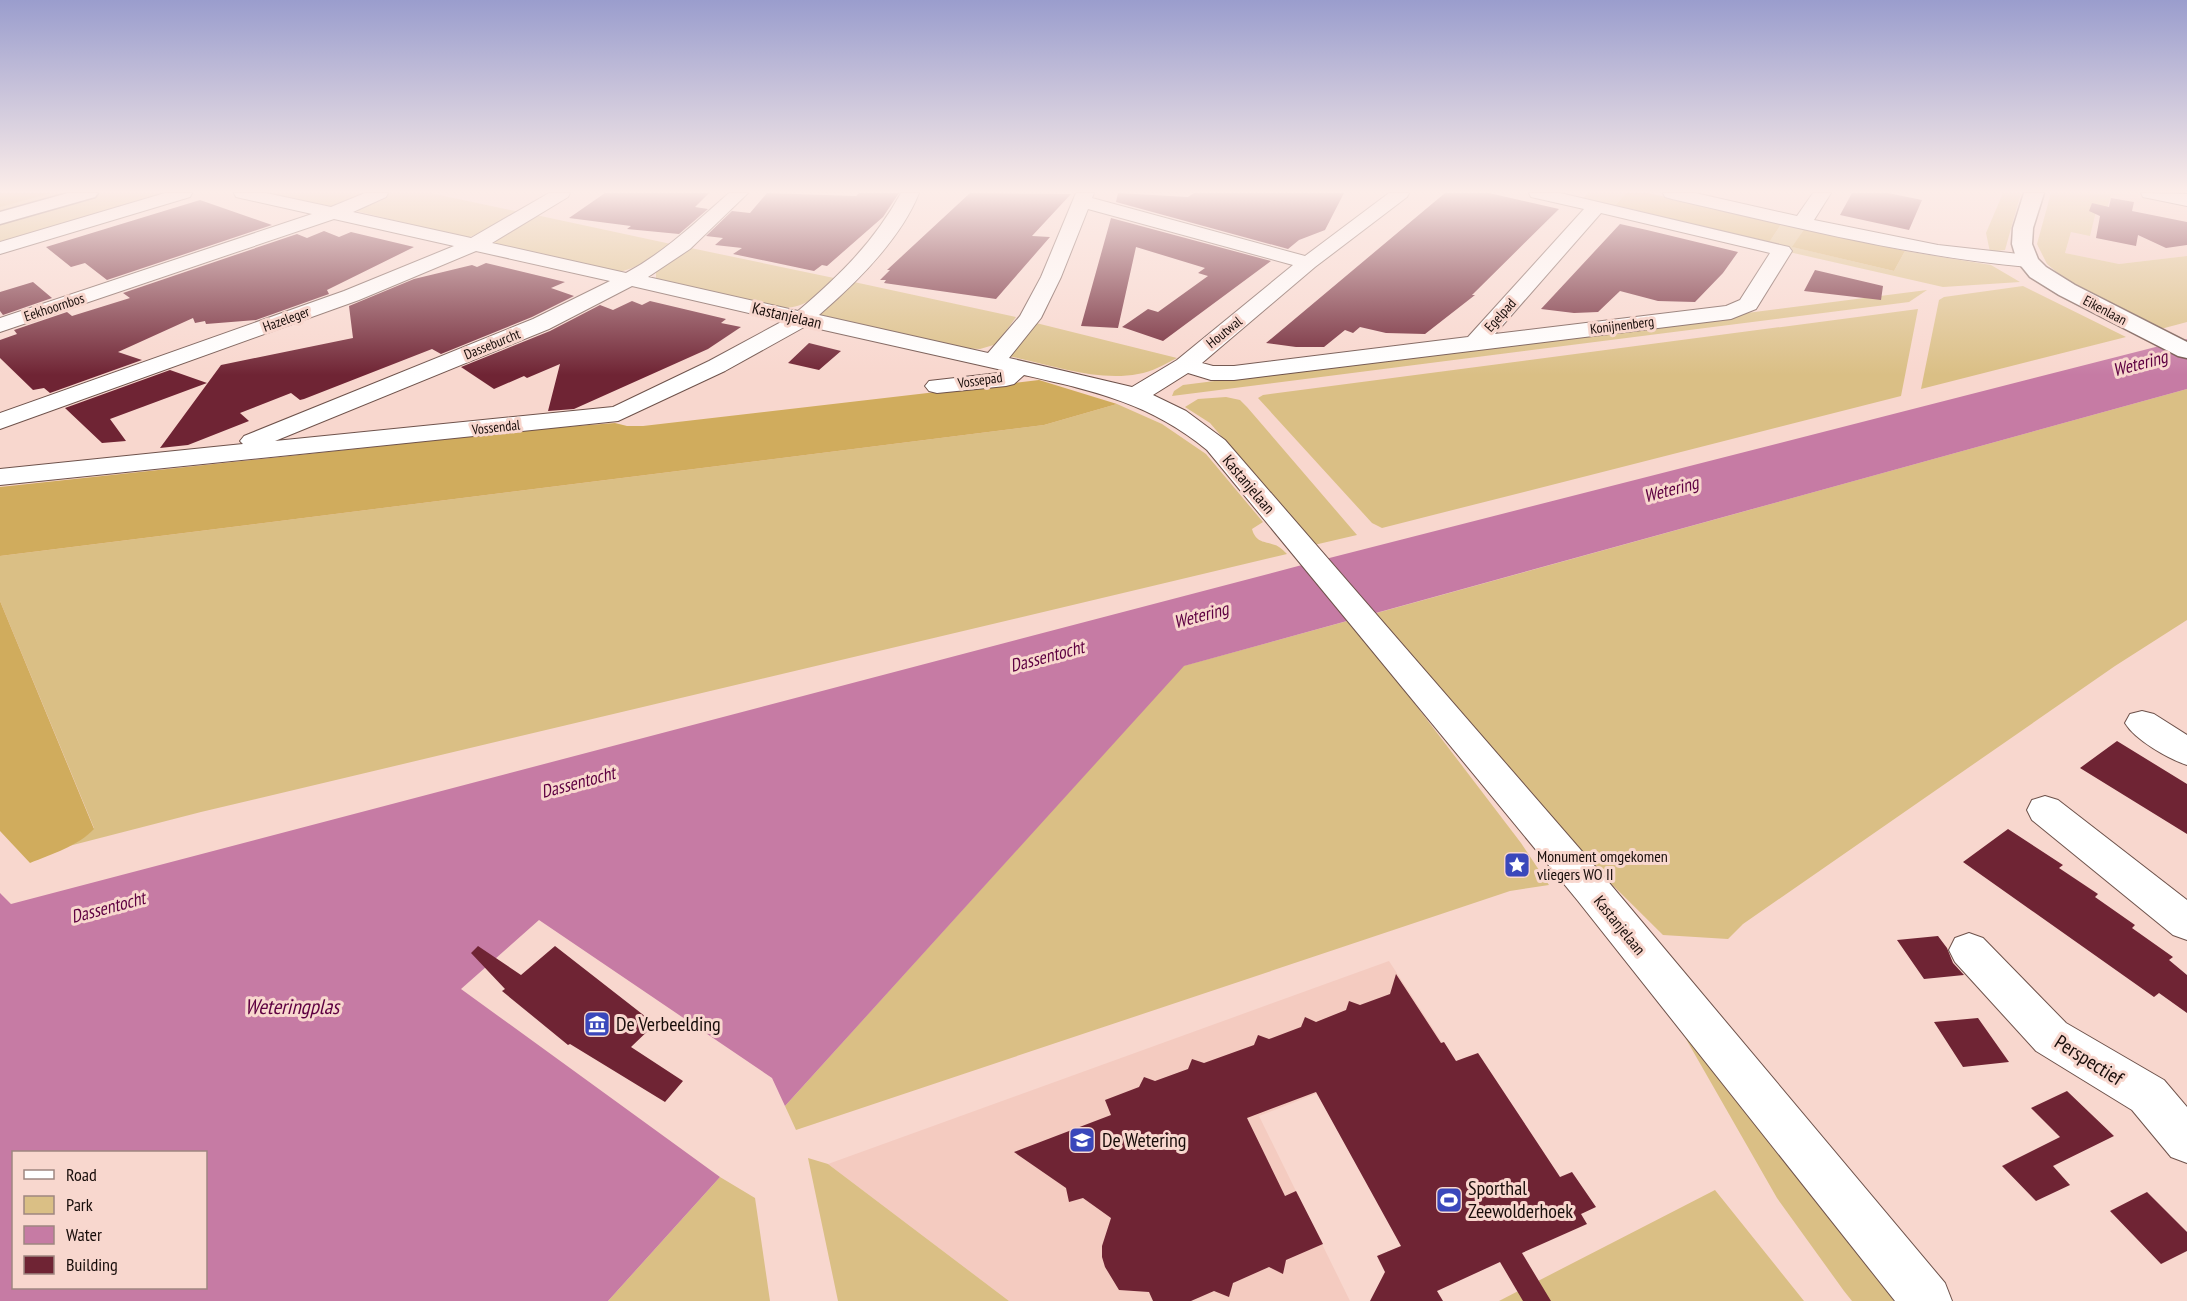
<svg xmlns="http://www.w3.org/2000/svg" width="2187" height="1301" font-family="'PT Sans Narrow',sans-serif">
<rect width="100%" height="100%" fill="#f8d7ce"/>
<path fill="#f4cbc0" d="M 2127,194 L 2187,206 L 2187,256 L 2119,264 L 2065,253 L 2071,232 L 2097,207 L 2107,209 L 2111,195 Z
M 1389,961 L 1443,1044 L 1259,1116 L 1350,1301 L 1009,1301 L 828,1164 Z"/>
<path fill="#dabf85" d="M 0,193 L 79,193 L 0,215 Z
M 102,193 L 167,193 L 0,244 L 0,221 Z
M 265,193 L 367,193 L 343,204 L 328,207 Z
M 387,193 L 430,193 L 520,212 L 483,232 L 467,238 L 352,210 Z
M 1588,193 L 1626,193 L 1613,208 L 1581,200 Z
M 2003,193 L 2021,193 L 2005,250 L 1990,252 L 1986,233 Z
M 2051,193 L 2127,194 L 2111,195 L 2107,209 L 2097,207 L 2090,236 L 2071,232 L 2065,253 L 2119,264 L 2187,256 L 2187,322 L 2157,330 L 2066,280 L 2047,264 L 2037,244 Z
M 536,215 L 671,244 C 654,257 641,266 620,272 L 493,243 L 494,240 Z
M 1782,223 L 1805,228 L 1793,247 L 1894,271 L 1905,251 L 1991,265 L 2020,282 L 1943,287 L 1789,252 L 1768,244 Z
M 686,247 L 834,278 C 818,294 807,308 783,308 L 656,280 L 656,271 Z
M 854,282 L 1016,317 L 997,344 L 980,349 L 959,348 L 818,316 L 818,313 L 836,301 Z
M 2023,286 L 2126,337 L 1921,389 L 1939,300 L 1944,297 Z
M 1927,290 L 1909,302 L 1172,396 L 1174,391 L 1183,385 Z
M 1918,309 L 1901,396 L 1382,528 L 1372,523 L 1258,398 L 1263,395 Z
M 1036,323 L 1177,358 C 1165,364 1152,372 1138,374 C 1096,382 1049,364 1008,356 Z
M 2187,389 L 2187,620 L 2115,666 L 1743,924 L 1728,939 L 1663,935 L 1543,816 L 1373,614 Z
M 1226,397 L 1240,400 L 1247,407 L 1357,535 L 1314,545 L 1210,423 L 1185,407 L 1198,399 Z
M 1117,404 L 1162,424 L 1206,454 L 1263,522 L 1252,529 C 1256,543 1264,541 1275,545 C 1279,546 1284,551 1287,554 L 201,812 L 69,846 L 87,835 L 94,828 L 0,601 L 0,556 L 1044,425 Z
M 1351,620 L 1521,843 L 1549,885 L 1510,891 L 796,1130 L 785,1106 L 1183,666 Z
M 1666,1004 L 1896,1294 L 1893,1301 L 1852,1301 L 1844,1291 L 1777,1198 Z
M 808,1158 L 828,1164 L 1009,1301 L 838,1301 Z
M 720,1177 L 755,1198 L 770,1301 L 608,1301 Z
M 1715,1190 L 1804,1301 L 1499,1301 Z"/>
<path fill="#d0ac5d" d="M 0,193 L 51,193 L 0,207 Z
M 1626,193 L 1648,193 L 1782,223 L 1768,244 L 1613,208 Z
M 1805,228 L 1905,251 L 1894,271 L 1792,247 Z
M 1039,380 L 1117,404 L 1044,425 L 0,556 L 0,487 L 550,428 L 615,423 L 627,426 L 643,426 Z
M 0,601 L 94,829 C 78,846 52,854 30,863 L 0,831 Z"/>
<path fill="#c67ba4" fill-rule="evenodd" d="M 2187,339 L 2187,389 L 1184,666 L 785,1106 L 772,1078 L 539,920 L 461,989 L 720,1177 L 608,1301 L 0,1301 L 0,893 L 11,904 L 1302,565 ZM 14,1152 L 206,1152 L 206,1288 L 14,1288 Z"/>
<path fill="#6f2434" d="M 605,193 L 709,193 L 695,207 L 708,209 L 679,234 L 627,229 L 631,226 L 569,218 Z
M 767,193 L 856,196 L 859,193 L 899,193 L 883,217 L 827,266 L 822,265 L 814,271 L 733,254 L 742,248 L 715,245 L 723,238 L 706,236 L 732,211 L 750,213 Z
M 970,193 L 1071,194 L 1032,236 L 1050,237 L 996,299 L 884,283 L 886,280 L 880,280 L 890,270 L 887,270 Z
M 1118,193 L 1188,197 L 1194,193 L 1344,193 L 1325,230 L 1299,240 L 1288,249 L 1116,202 Z
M 1445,193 L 1489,193 L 1559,209 L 1472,295 L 1475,295 L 1425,334 L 1386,333 L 1360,327 L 1353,333 L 1345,330 L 1324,347 L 1296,347 L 1266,343 Z
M 1852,193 L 1888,193 L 1922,200 L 1909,230 L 1840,215 Z
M 2111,198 L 2134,202 L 2132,211 L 2187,222 L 2187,245 L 2166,248 L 2138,235 L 2136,246 L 2096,238 L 2100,216 L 2089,211 L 2092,203 L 2109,207 Z
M 200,200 L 272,225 L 107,280 L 85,263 L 71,267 L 46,247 Z
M 1111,218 L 1271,261 L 1163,341 L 1122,327 L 1148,309 L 1158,312 L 1208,276 L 1198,273 L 1205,268 L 1136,247 L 1118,328 L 1081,326 Z
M 1620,224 L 1647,230 L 1738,252 L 1723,273 L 1695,302 L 1658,301 L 1620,291 L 1598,312 L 1574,313 L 1541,309 Z
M 324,231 L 339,237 L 351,232 L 414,247 L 327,290 L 329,294 L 256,320 L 206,324 L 205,321 L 195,323 L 193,318 L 118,352 L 142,360 L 50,393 L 44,388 L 33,390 L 0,358 L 0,340 L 17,334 L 14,330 L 67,312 L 72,316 L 130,298 L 123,293 L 297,234 L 307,238 Z
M 486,263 L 565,282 L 551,288 L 574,296 L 532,317 L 441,354 L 432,349 L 304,399 L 300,400 L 291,393 L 240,413 L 249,421 L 188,445 L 160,448 L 221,365 L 353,338 L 349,306 L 414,279 L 472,265 L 477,267 Z
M 1815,270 L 1883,286 L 1881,300 L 1804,291 Z
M 33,282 L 52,298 L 3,315 L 0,311 L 0,292 Z
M 632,301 L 642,305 L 650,301 L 726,319 L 721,323 L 741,327 L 708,349 L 574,409 L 548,411 L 560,364 L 527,378 L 524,376 L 494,389 L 461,367 L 550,331 L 600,305 L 613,310 Z
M 809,343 L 841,351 L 819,370 L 788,363 Z
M 170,370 L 207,383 L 110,419 L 126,441 L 102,443 L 65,408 Z
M 2117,741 L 2187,784 L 2187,834 L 2080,768 Z
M 2008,829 L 2063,865 L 2059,868 L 2098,894 L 2095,897 L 2135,925 L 2132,928 L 2173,957 L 2169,960 L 2187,975 L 2187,1013 L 2159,993 L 2154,997 L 1963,862 Z
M 1938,936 L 1947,948 L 1953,963 L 1964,975 L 1924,979 L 1897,940 Z
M 478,946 L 521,975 L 555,946 L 655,1024 L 631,1047 L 683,1081 L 665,1102 L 570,1044 L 568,1045 L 502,991 L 505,989 L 471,953 Z
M 1396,974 L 1441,1043 L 1444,1042 L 1456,1061 L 1478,1053 L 1560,1177 L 1572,1172 L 1596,1207 L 1581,1214 L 1587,1224 L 1522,1253 L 1551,1301 L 1523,1301 L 1500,1262 L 1437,1291 L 1443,1301 L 1370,1301 L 1385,1272 L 1377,1256 L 1401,1246 L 1316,1092 L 1247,1118 L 1285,1196 L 1296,1191 L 1323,1244 L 1286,1260 L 1283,1274 L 1269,1267 L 1233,1283 L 1229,1297 L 1214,1291 L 1191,1301 L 1153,1301 L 1149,1292 L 1119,1290 L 1105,1267 L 1102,1257 L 1102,1246 L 1111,1218 L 1083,1198 L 1069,1202 L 1066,1188 L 1014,1152 L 1111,1115 L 1105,1100 L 1139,1087 L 1144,1077 L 1155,1081 L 1188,1069 L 1192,1059 L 1204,1063 L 1254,1045 L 1258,1035 L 1269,1039 L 1301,1027 L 1305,1017 L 1316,1022 L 1346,1010 L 1349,1001 L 1360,1005 L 1390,994 Z
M 1978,1018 L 2009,1062 L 1963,1067 L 1934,1022 Z
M 2067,1091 L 2114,1136 L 2053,1166 L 2070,1185 L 2036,1201 L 2002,1166 L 2060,1137 L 2031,1108 Z
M 2147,1192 L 2187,1232 L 2187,1251 L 2161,1264 L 2110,1211 Z"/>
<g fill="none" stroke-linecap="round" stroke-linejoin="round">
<defs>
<path id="minor" d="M 165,193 L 192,193 L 190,197 L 0,254 L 0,242 Z
M 234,193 L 266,193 L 331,207 L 365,193 L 388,193 L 386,197 L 353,212 L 471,238 L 549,193 L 570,193 L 568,197 L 492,243 L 626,273 C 665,252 696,222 729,193 L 748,193 L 690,249 L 648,277 L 798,311 C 840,275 874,242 901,193 L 919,193 C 901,239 856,283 819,315 L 988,353 L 1020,316 L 1041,277 L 1076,193 L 1094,193 L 1092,198 L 1305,256 L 1389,193 L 1409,193 L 1407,197 L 1315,267 L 1202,363 L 1213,366 L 1234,366 L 1468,337 L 1584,209 L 1531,197 L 1529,193 L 1560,193 L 1789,247 L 1792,251 L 1756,309 L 1731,319 L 1234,380 L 1211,380 L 1188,373 L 1153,395 L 1186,411 L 1225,440 L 1606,879 L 1945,1283 L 1952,1301 L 1895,1301 L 1578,901 L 1207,450 C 1150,403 1094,391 1024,375 L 1014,384 L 1006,386 L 937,393 L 929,391 L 925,386 L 929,381 L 999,373 L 1002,370 L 806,326 L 725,371 L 618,421 L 0,485 L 0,469 L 243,444 L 240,441 L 244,436 L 533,319 L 610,281 L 476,251 L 359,300 L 0,429 L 0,413 L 344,291 L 454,246 L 334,219 L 0,332 L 0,318 L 312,214 L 236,197 ZM 1088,209 L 1293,265 L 1177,360 L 1132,387 L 1009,358 L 1041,318 L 1061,277 ZM 1601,213 L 1766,252 L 1770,253 L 1740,300 L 1726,306 L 1495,334 ZM 632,286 L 783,321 L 709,361 L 613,407 L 275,441 L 549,329 Z
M 1663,193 L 1695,193 L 1797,216 L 1813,193 L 1831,193 L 1814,220 L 1938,245 L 2028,255 L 2035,257 L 2038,261 L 2035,265 L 2028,267 C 1907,256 1790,226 1672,199 L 1665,197 Z
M 2141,193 L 2187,194 L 2187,206 L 2143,197 Z
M 2142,711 L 2154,714 L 2187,735 L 2187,765 C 2169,759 2135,740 2125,723 L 2130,714 Z
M 2045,796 L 2058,800 L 2187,900 L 2187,940 L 2173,935 L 2032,820 L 2027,810 L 2032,800 Z
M 1969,933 L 1983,938 L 2066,1023 L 2164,1080 L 2187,1107 L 2187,1163 L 2171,1157 L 2132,1110 L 2036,1051 L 1955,962 L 1949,950 L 1955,938 Z"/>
<path id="tertiary" d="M 68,193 L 98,193 L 95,197 L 0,224 L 0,212 Z
M 2024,193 L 2044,193 L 2033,228 L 2032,244 L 2038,259 L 2046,267 L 2075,285 L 2187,342 L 2187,358 L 2178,356 L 2059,295 L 2030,277 L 2017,261 L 2012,244 L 2013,228 Z"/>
</defs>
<use href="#minor" stroke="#6e524b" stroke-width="2"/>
<use href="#tertiary" stroke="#6e524b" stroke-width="3"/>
<use href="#minor" fill="#fff" fill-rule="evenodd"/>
<use href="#tertiary" fill="#fff" fill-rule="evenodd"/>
</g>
<linearGradient id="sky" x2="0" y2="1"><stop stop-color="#9a9dcd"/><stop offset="0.51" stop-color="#fcede9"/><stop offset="1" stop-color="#fcede9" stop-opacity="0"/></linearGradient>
<rect width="2187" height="375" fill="url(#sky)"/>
<defs>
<symbol id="sight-square" viewBox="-11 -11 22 22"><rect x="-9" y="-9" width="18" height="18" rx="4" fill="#3a47bb" stroke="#f8d7ce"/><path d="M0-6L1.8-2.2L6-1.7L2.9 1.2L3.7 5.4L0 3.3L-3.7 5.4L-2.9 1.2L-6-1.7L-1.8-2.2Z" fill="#fff"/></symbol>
<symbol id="museum-square" viewBox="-11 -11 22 22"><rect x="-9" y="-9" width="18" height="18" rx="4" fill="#3a47bb" stroke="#f8d7ce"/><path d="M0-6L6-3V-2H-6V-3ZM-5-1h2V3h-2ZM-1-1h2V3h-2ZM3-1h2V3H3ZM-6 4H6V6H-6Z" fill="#fff"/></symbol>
<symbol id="school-square" viewBox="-11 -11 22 22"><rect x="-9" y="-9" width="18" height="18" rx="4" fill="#3a47bb" stroke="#f8d7ce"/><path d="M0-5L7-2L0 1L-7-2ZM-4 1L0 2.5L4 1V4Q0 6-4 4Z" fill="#fff"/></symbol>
<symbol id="stadium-square" viewBox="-11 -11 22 22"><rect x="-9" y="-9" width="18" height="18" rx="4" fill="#3a47bb" stroke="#f8d7ce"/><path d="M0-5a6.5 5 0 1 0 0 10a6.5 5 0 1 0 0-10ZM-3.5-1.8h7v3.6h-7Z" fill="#fff"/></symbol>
</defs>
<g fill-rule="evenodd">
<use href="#sight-square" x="1502" y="850" width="30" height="30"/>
<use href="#museum-square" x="582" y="1009" width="30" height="30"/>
<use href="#school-square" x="1067" y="1125" width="30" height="30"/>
<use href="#stadium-square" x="1434" y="1185" width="30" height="30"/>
</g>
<g text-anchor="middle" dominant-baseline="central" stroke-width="6" stroke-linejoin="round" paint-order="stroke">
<g font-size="14" fill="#180d0a" stroke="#f8d7ce">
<text transform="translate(54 307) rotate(-18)">Eekhoornbos</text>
<text transform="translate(2105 310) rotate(28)">Eikenlaan</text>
<text transform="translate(1500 315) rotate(-48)">Egelpad</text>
<text transform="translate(286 319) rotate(-20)">Hazeleger</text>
<text transform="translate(1622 325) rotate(-7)">Konijnenberg</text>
<text transform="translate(1224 332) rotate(-39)">Houtwal</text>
<text transform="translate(492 344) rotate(-22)">Dasseburcht</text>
<text transform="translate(980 380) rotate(-8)">Vossepad</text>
<text transform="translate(496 427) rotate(-6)">Vossendal</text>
</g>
<g font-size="16" fill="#180d0a" stroke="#f8d7ce">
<text transform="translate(787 315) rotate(13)">Kastanjelaan</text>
<text transform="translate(1249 484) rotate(50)">Kastanjelaan</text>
<text transform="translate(1620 925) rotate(51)">Kastanjelaan</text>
</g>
<g font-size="16" fill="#180d0a" stroke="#f8d7ce" text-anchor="start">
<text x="1537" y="856">Monument omgekomen<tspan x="1537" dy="18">vliegers WO II</tspan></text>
</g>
<g font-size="18" font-style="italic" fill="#5e0041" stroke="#f8d7ce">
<text transform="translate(2140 363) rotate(-15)">Wetering</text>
<text transform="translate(1671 489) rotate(-15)">Wetering</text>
<text transform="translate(1201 615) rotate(-15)">Wetering</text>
<text transform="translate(1047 656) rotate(-15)">Dassentocht</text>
<text transform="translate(578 782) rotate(-15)">Dassentocht</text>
<text transform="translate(108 907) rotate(-15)">Dassentocht</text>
</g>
<g font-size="20" fill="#180d0a" stroke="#f8d7ce" text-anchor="start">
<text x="616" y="1024">De Verbeelding</text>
<text x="1102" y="1140">De Wetering</text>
<text x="1468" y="1188">Sporthal<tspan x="1468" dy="23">Zeewolderhoek</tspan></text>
</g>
<g font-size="20" fill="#180d0a" stroke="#f8d7ce">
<text transform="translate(2089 1060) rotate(32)">Perspectief</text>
</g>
<g font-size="21" font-style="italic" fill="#5e0041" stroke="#f8d7ce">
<text x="292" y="1006">Weteringplas</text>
</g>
</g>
<rect x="12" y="1151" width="195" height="138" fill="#f8d7ce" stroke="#9e8680" stroke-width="1.5"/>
<rect x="24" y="1170" width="30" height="9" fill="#ffffff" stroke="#9e8680" stroke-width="1.5"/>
<text x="66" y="1181" font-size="18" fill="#180d0a">Road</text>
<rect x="24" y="1196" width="30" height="18" fill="#dabf85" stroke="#9e8680" stroke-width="1.5"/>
<text x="66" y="1211" font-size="18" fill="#180d0a">Park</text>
<rect x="24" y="1226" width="30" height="18" fill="#c67ba4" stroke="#9e8680" stroke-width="1.5"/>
<text x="66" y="1241" font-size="18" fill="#180d0a">Water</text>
<rect x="24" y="1256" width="30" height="18" fill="#6f2434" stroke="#9e8680" stroke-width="1.5"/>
<text x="66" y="1271" font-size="18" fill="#180d0a">Building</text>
</svg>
